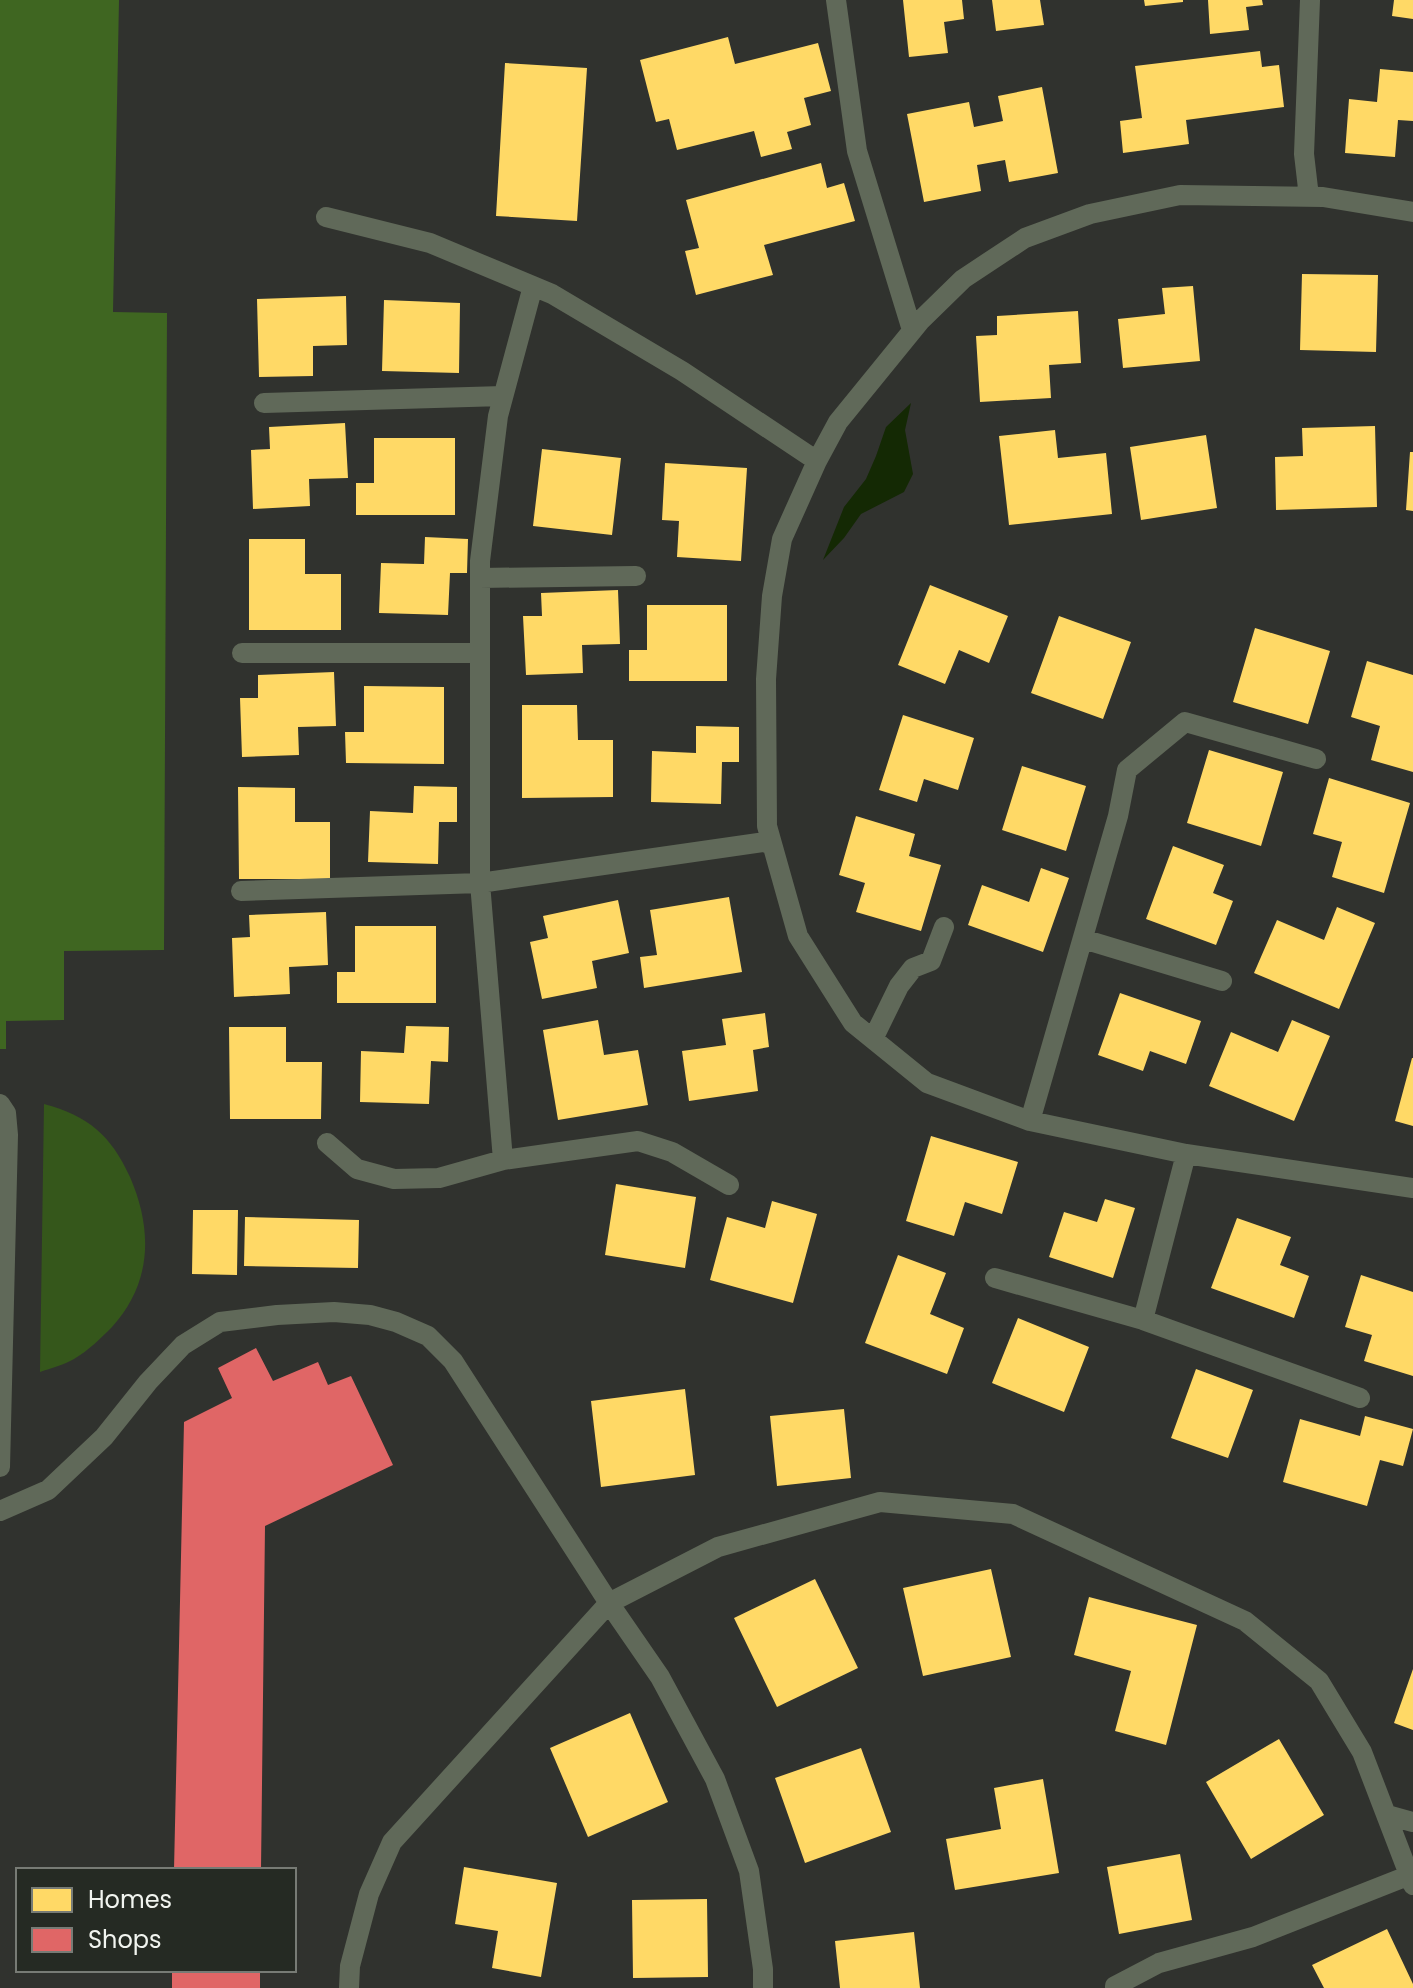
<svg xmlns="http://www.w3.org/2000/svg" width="1413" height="1988" font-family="Poppins,sans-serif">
<rect width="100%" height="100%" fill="#30322e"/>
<path fill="#35571b" d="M 44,1104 C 88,1116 111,1135 130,1177 C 153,1230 152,1283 112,1327 C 100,1339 89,1350 74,1359 C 64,1365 51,1368 40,1372 Z"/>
<path fill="#3f6621" d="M 0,0 L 119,0 L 113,312 L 167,313 L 164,950 L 64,951 L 64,1020 L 6,1021 L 6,1049 L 0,1049 Z"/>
<path fill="#142904" d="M 911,403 L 905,430 L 913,474 L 904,492 L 861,514 L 844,538 L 823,560 L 844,507 L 866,479 L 876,456 L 886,427 Z"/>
<path fill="#ffd966" d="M 903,0 L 962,0 L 964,19 L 944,22 L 948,53 L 909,57 Z
M 992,0 L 1040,0 L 1044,25 L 996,31 Z
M 1144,0 L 1183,0 L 1183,2 L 1145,6 Z
M 1208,0 L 1262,0 L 1263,5 L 1246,7 L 1249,30 L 1210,34 Z
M 1394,0 L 1413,0 L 1413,19 L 1392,16 Z
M 728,37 L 735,64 L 818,43 L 831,91 L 804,98 L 811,125 L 787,132 L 792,149 L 761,157 L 754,131 L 677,150 L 669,119 L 656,122 L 640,60 Z
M 1260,51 L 1262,67 L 1279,65 L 1284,107 L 1186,120 L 1189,144 L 1123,153 L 1120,121 L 1142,118 L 1135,66 Z
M 505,63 L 587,68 L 577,221 L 496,216 Z
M 1380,69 L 1413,72 L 1413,121 L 1398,120 L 1395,157 L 1345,153 L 1349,99 L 1377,102 Z
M 1042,87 L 1058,173 L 1009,182 L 1005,160 L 977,165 L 981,191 L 924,202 L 907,114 L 969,102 L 974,127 L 1003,121 L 998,96 Z
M 821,163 L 827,188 L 844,183 L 855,221 L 764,245 L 773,275 L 696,295 L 685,251 L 699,248 L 686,200 Z
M 1302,274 L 1378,275 L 1376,352 L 1300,350 Z
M 1193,286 L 1200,361 L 1123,368 L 1118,319 L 1165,314 L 1162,288 Z
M 346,296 L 347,345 L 313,346 L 313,376 L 259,377 L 257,299 Z
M 384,300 L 460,303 L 459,373 L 382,371 Z
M 1078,311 L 1081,363 L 1049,365 L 1051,398 L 980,402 L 976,336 L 997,335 L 997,316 Z
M 345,423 L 348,478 L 309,479 L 310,506 L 253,509 L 251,450 L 270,449 L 269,427 Z
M 1375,426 L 1377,507 L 1276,510 L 1275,457 L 1303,456 L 1302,428 Z
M 1055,430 L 1058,458 L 1106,453 L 1112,514 L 1009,525 L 999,436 Z
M 1206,435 L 1217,508 L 1141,520 L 1130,447 Z
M 374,438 L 455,438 L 455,515 L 356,515 L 356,483 L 374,483 Z
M 542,449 L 621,458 L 612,535 L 533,526 Z
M 1410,452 L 1413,452 L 1413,511 L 1406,510 Z
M 665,463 L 747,468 L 741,561 L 677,557 L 679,521 L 662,520 Z
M 425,537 L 468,539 L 467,573 L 450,573 L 448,615 L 379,613 L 381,563 L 424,564 Z
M 249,539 L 305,539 L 305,574 L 341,574 L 341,630 L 249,630 Z
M 930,585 L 1008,616 L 989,663 L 959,650 L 945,684 L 898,665 Z
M 618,590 L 620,644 L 582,645 L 583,673 L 526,675 L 523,616 L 542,616 L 541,593 Z
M 647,605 L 727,605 L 727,681 L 629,681 L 629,650 L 647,650 Z
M 1059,616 L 1131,642 L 1103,719 L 1031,693 Z
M 1255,628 L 1330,651 L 1308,724 L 1233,702 Z
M 1367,661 L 1413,675 L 1413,772 L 1371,760 L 1380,726 L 1351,717 Z
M 334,672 L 336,726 L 298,727 L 299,755 L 242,757 L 240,698 L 258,698 L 258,675 Z
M 364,686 L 444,687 L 444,764 L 346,763 L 345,732 L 364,732 Z
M 522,705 L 577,705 L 578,740 L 613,740 L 613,797 L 522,798 Z
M 903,715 L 974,738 L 958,790 L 924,779 L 917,802 L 879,790 Z
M 696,726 L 739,727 L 739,762 L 722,762 L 721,804 L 651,802 L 652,751 L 696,753 Z
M 1209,750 L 1283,772 L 1261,846 L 1187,823 Z
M 1022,766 L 1086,786 L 1066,851 L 1002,830 Z
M 1329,778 L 1410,803 L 1384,893 L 1332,877 L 1342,842 L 1313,834 Z
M 414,786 L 457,787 L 457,822 L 439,822 L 438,864 L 368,862 L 370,811 L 413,813 Z
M 238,787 L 295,788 L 295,822 L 330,822 L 330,879 L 239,879 Z
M 856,816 L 915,834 L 909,856 L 941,865 L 921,931 L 856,912 L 865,883 L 839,875 Z
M 1173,846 L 1224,865 L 1213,893 L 1233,901 L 1216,945 L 1146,919 Z
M 1041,868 L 1069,878 L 1043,952 L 968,925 L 982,885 L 1029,902 Z
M 729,897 L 742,972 L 644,988 L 640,957 L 657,955 L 650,910 Z
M 618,900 L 629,953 L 592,961 L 597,988 L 542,999 L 530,942 L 548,938 L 543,916 Z
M 1337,907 L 1375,923 L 1339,1009 L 1254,973 L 1277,920 L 1324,940 Z
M 326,912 L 328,965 L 289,967 L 290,994 L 234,997 L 232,938 L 250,937 L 249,915 Z
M 355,926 L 436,926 L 436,1003 L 337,1003 L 337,972 L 355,972 Z
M 1120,993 L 1201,1021 L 1186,1064 L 1150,1051 L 1143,1071 L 1098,1055 Z
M 765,1013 L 769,1047 L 753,1050 L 758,1091 L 689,1101 L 682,1051 L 726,1045 L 722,1019 Z
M 598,1020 L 604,1055 L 638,1050 L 648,1105 L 558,1120 L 543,1030 Z
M 1292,1020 L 1330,1036 L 1294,1121 L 1209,1086 L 1231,1032 L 1278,1052 Z
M 406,1026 L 449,1027 L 448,1062 L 431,1061 L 429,1104 L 360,1102 L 361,1051 L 404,1053 Z
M 229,1027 L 286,1027 L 286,1062 L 322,1062 L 321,1119 L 230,1119 Z
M 1412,1058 L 1413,1058 L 1413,1126 L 1395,1121 Z
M 931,1136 L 1018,1162 L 1002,1214 L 965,1202 L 954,1236 L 906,1221 Z
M 616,1184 L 696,1197 L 685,1268 L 605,1255 Z
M 1105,1199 L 1135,1208 L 1113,1278 L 1049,1257 L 1064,1212 L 1097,1222 Z
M 772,1201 L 817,1214 L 793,1303 L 710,1280 L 727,1217 L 765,1228 Z
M 193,1210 L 238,1210 L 237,1275 L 192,1274 Z
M 245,1217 L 359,1220 L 358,1268 L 244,1266 Z
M 1237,1218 L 1291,1237 L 1280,1265 L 1309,1276 L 1294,1318 L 1211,1288 Z
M 898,1255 L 946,1273 L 930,1314 L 964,1328 L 947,1374 L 865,1343 Z
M 1361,1275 L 1413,1292 L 1413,1376 L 1364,1361 L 1372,1335 L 1345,1327 Z
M 1018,1318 L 1089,1347 L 1064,1412 L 992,1383 Z
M 1196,1369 L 1253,1390 L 1228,1458 L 1171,1438 Z
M 685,1389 L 695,1475 L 601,1487 L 591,1401 Z
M 844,1409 L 851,1478 L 777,1486 L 770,1416 Z
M 1365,1416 L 1413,1429 L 1403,1466 L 1380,1460 L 1367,1506 L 1283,1482 L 1300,1419 L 1360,1436 Z
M 991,1569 L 1011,1657 L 923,1676 L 903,1588 Z
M 815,1579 L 858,1668 L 777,1707 L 734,1618 Z
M 1089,1597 L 1197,1625 L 1166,1745 L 1115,1731 L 1131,1671 L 1074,1655 Z
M 1413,1669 L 1413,1730 L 1394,1723 Z
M 630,1713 L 668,1802 L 588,1837 L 550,1748 Z
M 1279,1739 L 1324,1815 L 1251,1859 L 1206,1782 Z
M 861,1748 L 891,1832 L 805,1863 L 775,1778 Z
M 1043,1779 L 1059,1873 L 955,1890 L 946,1839 L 1001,1829 L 994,1788 Z
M 1180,1854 L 1192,1920 L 1119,1934 L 1107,1867 Z
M 464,1867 L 557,1883 L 541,1977 L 492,1968 L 498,1931 L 455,1924 Z
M 707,1899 L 708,1977 L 633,1978 L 632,1900 Z
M 1387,1929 L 1413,1984 L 1413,1988 L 1324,1988 L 1312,1965 Z
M 914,1932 L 920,1988 L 840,1988 L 835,1941 Z"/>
<path fill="#e06666" d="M 256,1348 L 273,1381 L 318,1362 L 328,1385 L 351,1376 L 393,1465 L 265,1526 L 261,1870 L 174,1870 L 184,1422 L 232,1398 L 218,1368 Z
M 172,1970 L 260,1970 L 260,1988 L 172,1988 Z"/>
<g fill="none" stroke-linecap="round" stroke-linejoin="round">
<path stroke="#606959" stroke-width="20" d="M 836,0 L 857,151 L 912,330
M 1309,197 L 1304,154 L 1310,0
M 1413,212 L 1323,197 L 1180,195 L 1090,214 L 1025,238 L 963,279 L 921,320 L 838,422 L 817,461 L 782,539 L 772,596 L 766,679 L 767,826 L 798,936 L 853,1023 L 927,1083 L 1030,1121 L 1186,1154 L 1413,1188
M 326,217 L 430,243 L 552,294 L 682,371 L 817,461
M 264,403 L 503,396
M 480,578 L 636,576
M 242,653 L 480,653
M 241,891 L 480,883 L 771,841
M 1083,939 L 1222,981
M 873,1039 L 899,986 L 913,968 L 931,961 L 944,927
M 0,1104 L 6,1113 L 8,1135 L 0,1467
M 1030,1121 L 1118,816 L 1127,770 L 1185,722 L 1316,759
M 327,1143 L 357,1169 L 394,1179 L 439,1178 L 503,1160 L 638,1141 L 672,1152 L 729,1185
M 503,1160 L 480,883 L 480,561 L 498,416 L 533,286
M 995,1278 L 1143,1320 L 1360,1398
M 1143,1320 L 1186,1154
M 0,1511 L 48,1490 L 104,1437 L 148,1382 L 183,1345 L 220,1322 L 277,1315 L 334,1312 L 370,1315 L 396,1322 L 428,1336 L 453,1361 L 609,1603 L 660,1677 L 715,1779 L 749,1871 L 763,1969 L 763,1988
M 1387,1815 L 1413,1822
M 349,1988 L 350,1966 L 369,1894 L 392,1842 L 609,1603 L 718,1547 L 880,1502 L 1013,1514 L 1245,1621 L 1319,1681 L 1362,1752 L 1413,1885
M 1115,1988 L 1115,1986 L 1159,1963 L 1253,1937 L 1410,1875"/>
</g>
<rect x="16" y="1868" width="280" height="104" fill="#252a23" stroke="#777b75" stroke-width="2"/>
<rect x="32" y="1888" width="40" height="24" fill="#ffd966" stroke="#777b75" stroke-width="2"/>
<text x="88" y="1908" font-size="24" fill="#f1f4ef">Homes</text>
<rect x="32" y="1928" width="40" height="24" fill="#e06666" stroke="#777b75" stroke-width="2"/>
<text x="88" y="1948" font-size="24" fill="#f1f4ef">Shops</text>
</svg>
